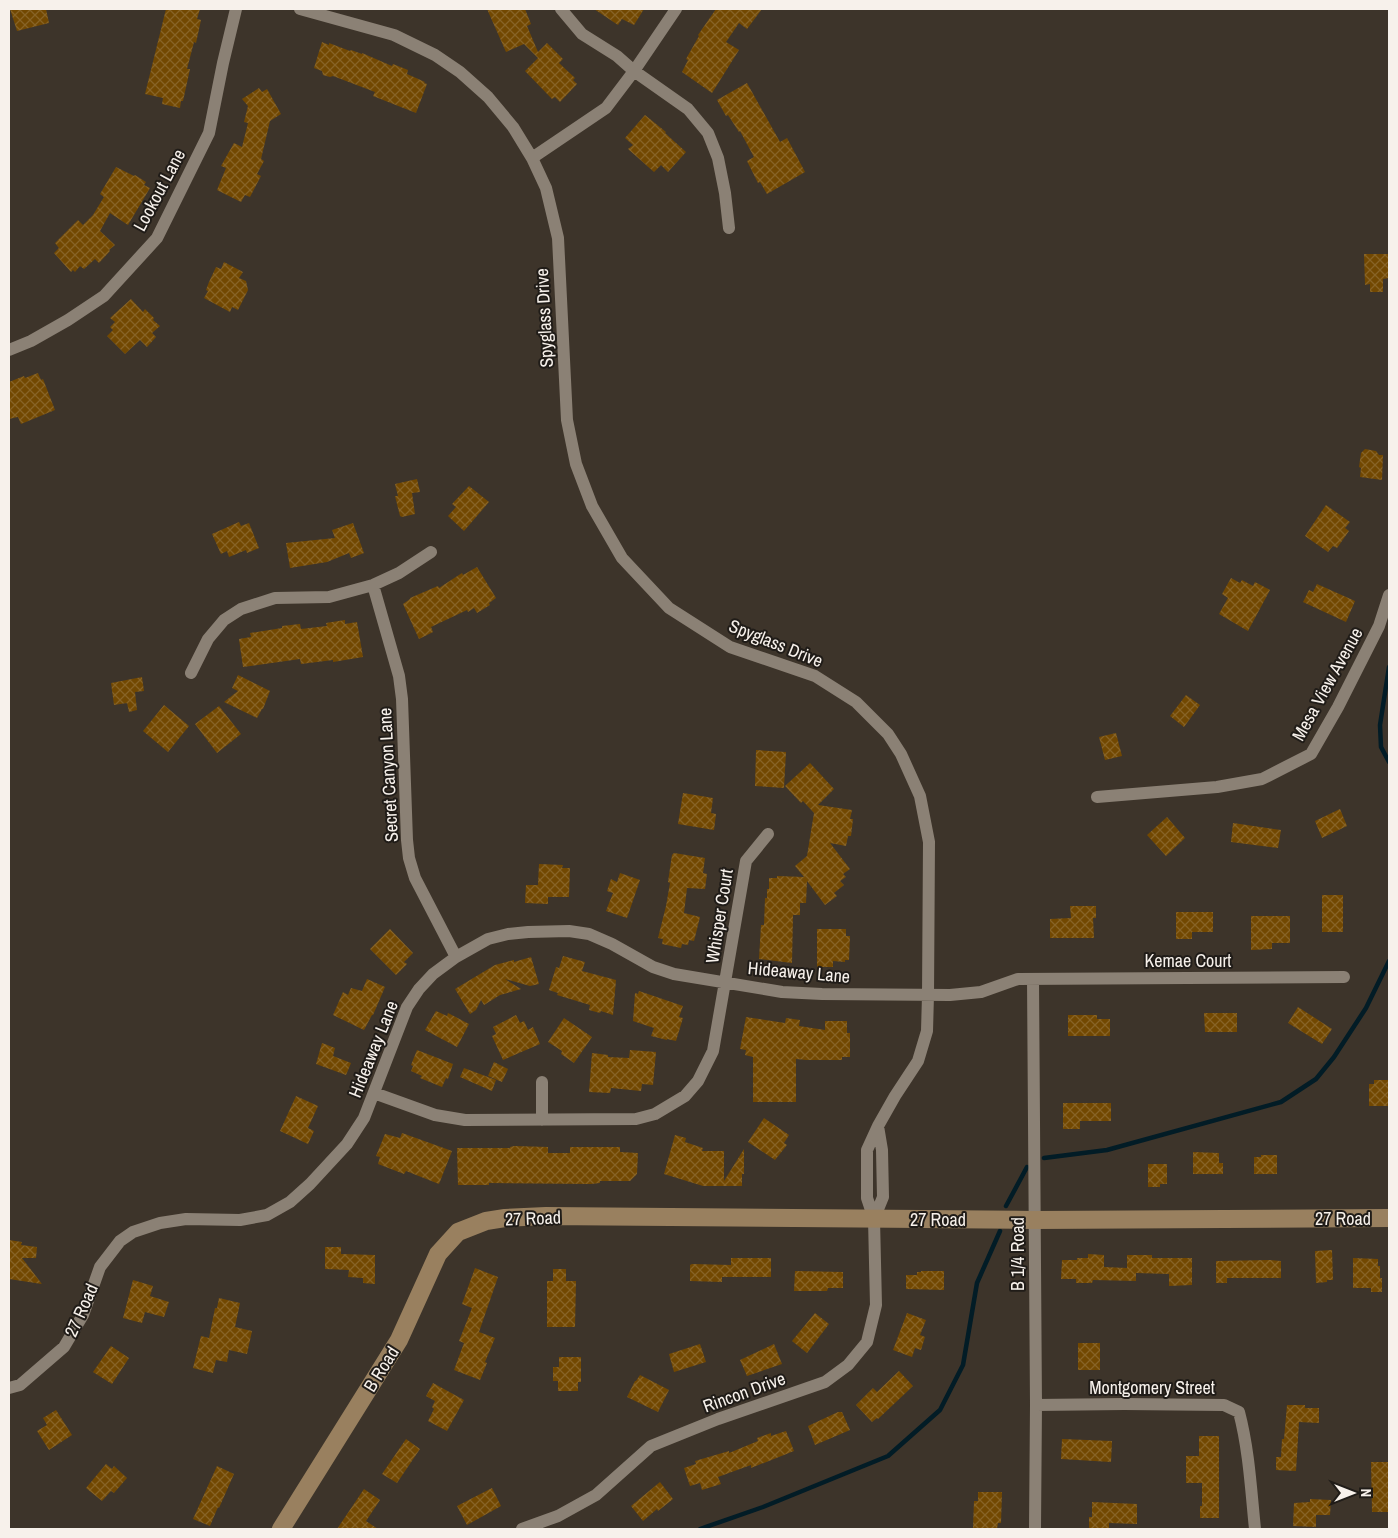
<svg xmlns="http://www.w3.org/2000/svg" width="1398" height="1538" font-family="'Archivo Narrow',sans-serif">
<defs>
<pattern id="building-cross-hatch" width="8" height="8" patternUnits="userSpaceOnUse" patternTransform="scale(1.25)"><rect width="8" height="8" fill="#724801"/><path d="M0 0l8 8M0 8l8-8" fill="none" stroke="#876326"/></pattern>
</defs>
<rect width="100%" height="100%" fill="#3d342a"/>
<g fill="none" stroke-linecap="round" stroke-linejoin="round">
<path stroke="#021c26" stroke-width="4.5" d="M 1389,667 L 1380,725 L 1381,747 L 1389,762
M 1044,1158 L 1107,1150 L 1281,1102 L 1316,1079 L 1334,1057 L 1366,1008 L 1389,961
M 1006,1206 L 1027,1167
M 700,1529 L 763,1507 L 888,1456 L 940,1410 L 963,1365 L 977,1283 L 1000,1231"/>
</g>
<path fill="url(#building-cross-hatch)" d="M 10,9 L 46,9 L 49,23 L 17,31 Z
M 166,9 L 200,9 L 197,19 L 201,20 L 196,43 L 194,42 L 187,69 L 190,69 L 183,101 L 181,101 L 180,108 L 162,104 L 163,98 L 145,94 Z
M 487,9 L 525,9 L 531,24 L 527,26 L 538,52 L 547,43 L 563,59 L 559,63 L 575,78 L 573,80 L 577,84 L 560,102 L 555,97 L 552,99 L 525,71 L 538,58 L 524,44 L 506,52 Z
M 594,9 L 644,9 L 634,25 L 622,19 L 618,25 Z
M 716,9 L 762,9 L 747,29 L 739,23 L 726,42 L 739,50 L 712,93 L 682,72 L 688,60 L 686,59 L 699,36 L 698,35 Z
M 322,42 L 329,45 L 329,43 L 350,51 L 351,50 L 362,54 L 362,53 L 392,66 L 393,64 L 408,70 L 407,74 L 425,82 L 424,83 L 427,84 L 416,113 L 373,96 L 375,92 L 333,76 L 330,77 L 323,75 L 322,71 L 314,68 Z
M 747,83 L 780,142 L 787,138 L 805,172 L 767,194 L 760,182 L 758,183 L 747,161 L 754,157 L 740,131 L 739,132 L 728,115 L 726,116 L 717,100 Z
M 259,88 L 262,92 L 267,89 L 281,114 L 270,121 L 261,159 L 264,161 L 257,174 L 261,176 L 250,197 L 245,195 L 241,202 L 217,190 L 226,168 L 221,166 L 234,143 L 242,147 L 248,123 L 244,122 L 248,106 L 242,99 Z
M 645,115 L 666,132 L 665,133 L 686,152 L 668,172 L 661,165 L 654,172 L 628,149 L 633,145 L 625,138 Z
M 116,167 L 134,176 L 135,175 L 146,182 L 144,185 L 150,188 L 128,225 L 110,213 L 100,231 L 115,245 L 109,250 L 110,251 L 99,263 L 95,259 L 84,269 L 80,266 L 75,272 L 73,270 L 71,272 L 54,253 L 59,248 L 55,243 L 78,220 L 83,225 L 93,215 L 104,197 L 100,194 Z
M 1364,254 L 1389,254 L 1389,278 L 1383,279 L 1383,292 L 1370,292 L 1370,284 L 1365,285 Z
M 224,262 L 243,272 L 239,278 L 246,281 L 248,290 L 238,310 L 232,307 L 230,312 L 204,298 L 208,291 L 206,290 L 209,282 L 216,267 L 221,269 Z
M 131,299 L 143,312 L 145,309 L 154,318 L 153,320 L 160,326 L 152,333 L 156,337 L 147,347 L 140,340 L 125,354 L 107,336 L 113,330 L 110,327 L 115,322 L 110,318 Z
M 38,373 L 41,380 L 43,379 L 55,410 L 21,424 L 18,417 L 9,419 L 9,382 L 24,376 L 25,378 Z
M 1365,449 L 1376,451 L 1379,455 L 1383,455 L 1382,480 L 1360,477 L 1361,468 L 1359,467 L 1361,453 Z
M 417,479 L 420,492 L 412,493 L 415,514 L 402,517 L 400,516 L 395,496 L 398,496 L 395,484 Z
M 469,486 L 489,502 L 464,531 L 448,516 L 456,507 L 452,504 Z
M 1326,505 L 1350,522 L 1345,528 L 1349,531 L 1337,548 L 1333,546 L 1328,552 L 1305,536 Z
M 239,522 L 241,526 L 249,523 L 259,548 L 247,553 L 246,550 L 229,557 L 227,551 L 221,554 L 212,534 Z
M 353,523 L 364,553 L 351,558 L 349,553 L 327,562 L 290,568 L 286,543 L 335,538 L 332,530 Z
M 477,567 L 496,598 L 489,603 L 490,605 L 477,613 L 474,608 L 468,612 L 467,610 L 431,627 L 433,632 L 419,639 L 403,604 L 410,599 L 410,598 L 438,586 L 439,588 L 462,573 L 463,575 Z
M 1231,578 L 1240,583 L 1242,580 L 1253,586 L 1255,582 L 1270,590 L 1248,631 L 1219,614 L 1228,598 L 1222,594 Z
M 1317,584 L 1355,601 L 1346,622 L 1303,602 L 1309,590 L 1313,592 Z
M 345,620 L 345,624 L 357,622 L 363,657 L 333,662 L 333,660 L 301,664 L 300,659 L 243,667 L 239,639 L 251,637 L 250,633 L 282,628 L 282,626 L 300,624 L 301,629 L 327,626 L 326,623 Z
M 238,675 L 270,691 L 263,709 L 262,709 L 257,718 L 224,702 L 238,691 L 232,688 Z
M 142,677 L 144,691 L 135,692 L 137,710 L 129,712 L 125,694 L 127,703 L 114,705 L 111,683 Z
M 1186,695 L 1200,705 L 1184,727 L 1170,716 Z
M 164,705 L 189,726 L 168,752 L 143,731 Z
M 219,706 L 241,734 L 217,753 L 195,724 Z
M 1116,733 L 1122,756 L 1105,760 L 1099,737 Z
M 756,750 L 786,752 L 784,788 L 755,786 Z
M 810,763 L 834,789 L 818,805 L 852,810 L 850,819 L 853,819 L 851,836 L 848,836 L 846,846 L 830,843 L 850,869 L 843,874 L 846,877 L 840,881 L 844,885 L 834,893 L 837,896 L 825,905 L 807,881 L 806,903 L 800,903 L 800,915 L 793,915 L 792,963 L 759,959 L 761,925 L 764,925 L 765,898 L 767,898 L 767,889 L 769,889 L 769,878 L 777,878 L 777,876 L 804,877 L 795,866 L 807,856 L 814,813 L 803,801 L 801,803 L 785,786 Z
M 683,793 L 713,798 L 711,813 L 716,814 L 714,830 L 678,824 Z
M 1340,809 L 1347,826 L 1322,838 L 1315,821 Z
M 1167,817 L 1185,838 L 1166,856 L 1147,835 Z
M 1233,823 L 1281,830 L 1278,848 L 1231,842 Z
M 674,853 L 705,858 L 703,873 L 707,874 L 705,889 L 687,888 L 684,913 L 700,917 L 694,941 L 689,940 L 688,945 L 682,944 L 681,948 L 662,944 L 663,939 L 658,938 L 666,906 L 670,883 L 668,882 L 672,855 Z
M 539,864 L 563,865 L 562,868 L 570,868 L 569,897 L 548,897 L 548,904 L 525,903 L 526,885 L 538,885 Z
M 620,873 L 640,880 L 627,918 L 606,911 L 613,893 L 607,891 L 611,879 L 617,882 Z
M 1322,895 L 1343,895 L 1343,932 L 1322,932 Z
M 1070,906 L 1096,906 L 1096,918 L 1093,918 L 1094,938 L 1050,938 L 1050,919 L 1071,918 Z
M 1176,912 L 1213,912 L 1213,932 L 1192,932 L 1192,939 L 1176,939 Z
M 1251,916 L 1290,916 L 1290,943 L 1272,943 L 1272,949 L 1251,950 Z
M 390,929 L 413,953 L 404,962 L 407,964 L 396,975 L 370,949 Z
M 817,929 L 846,929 L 846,936 L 850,936 L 849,960 L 845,960 L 845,962 L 833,961 L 833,967 L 817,967 Z
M 563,956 L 585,962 L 582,971 L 616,980 L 613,1015 L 601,1011 L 600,1013 L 589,1010 L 590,1005 L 557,995 L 558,993 L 549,990 L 556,967 L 559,968 Z
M 531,957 L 539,984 L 530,986 L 505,979 L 521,989 L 500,995 L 484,1005 L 481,1000 L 476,1010 L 470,1014 L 455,989 L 495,965 L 514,960 L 514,962 Z
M 367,979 L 385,987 L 373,1015 L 372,1015 L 364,1030 L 333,1015 L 343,992 L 348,995 L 351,988 L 362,991 Z
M 639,991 L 683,1006 L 679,1017 L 683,1018 L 676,1041 L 667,1039 L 667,1040 L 651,1036 L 654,1028 L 633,1021 L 635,993 L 638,994 Z
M 1298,1007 L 1332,1029 L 1322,1044 L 1288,1023 Z
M 436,1011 L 447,1016 L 448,1013 L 469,1024 L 457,1047 L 425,1030 Z
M 1204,1013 L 1237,1013 L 1237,1032 L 1205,1032 Z
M 516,1015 L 520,1023 L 524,1021 L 528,1030 L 533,1027 L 540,1044 L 503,1060 L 492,1036 L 496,1034 L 493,1027 Z
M 1068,1015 L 1097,1015 L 1097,1019 L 1110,1019 L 1110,1036 L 1068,1036 Z
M 746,1017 L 785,1023 L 786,1018 L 800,1020 L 799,1026 L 825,1030 L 825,1021 L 847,1021 L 847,1033 L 850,1033 L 850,1057 L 842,1057 L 842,1060 L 806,1060 L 796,1059 L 796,1102 L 753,1102 L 753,1057 L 745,1055 L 746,1050 L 740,1049 Z
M 564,1018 L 592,1037 L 574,1063 L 561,1054 L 562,1051 L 548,1042 Z
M 322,1043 L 335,1048 L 333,1056 L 351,1063 L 346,1075 L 316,1064 Z
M 417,1050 L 453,1064 L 448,1079 L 446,1078 L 442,1087 L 420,1078 L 422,1076 L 411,1071 L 413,1066 L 411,1065 Z
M 630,1050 L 656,1052 L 653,1085 L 642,1084 L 641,1091 L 611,1088 L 610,1093 L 589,1092 L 592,1053 L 608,1055 L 608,1057 L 629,1058 Z
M 494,1062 L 508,1069 L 502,1082 L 488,1076 Z
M 464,1068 L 496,1080 L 492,1091 L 460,1077 Z
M 1374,1080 L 1389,1080 L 1389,1106 L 1369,1106 L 1369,1084 L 1374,1084 Z
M 296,1096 L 318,1106 L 308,1128 L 314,1131 L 308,1144 L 280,1131 Z
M 1063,1103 L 1111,1103 L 1111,1121 L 1080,1121 L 1080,1129 L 1063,1129 Z
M 764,1118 L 789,1135 L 784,1143 L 787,1145 L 775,1160 L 748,1142 Z
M 402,1133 L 452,1151 L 439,1184 L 406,1171 L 404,1174 L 378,1164 L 380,1157 L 376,1156 L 385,1134 L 400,1138 Z
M 675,1135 L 686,1138 L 685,1142 L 703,1148 L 702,1151 L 724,1151 L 724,1181 L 744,1149 L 744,1174 L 742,1174 L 742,1186 L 703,1186 L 664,1174 Z
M 514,1146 L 548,1147 L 548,1153 L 570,1153 L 570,1147 L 620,1147 L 620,1152 L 638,1153 L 637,1174 L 630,1181 L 600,1181 L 600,1183 L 591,1184 L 489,1183 L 489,1185 L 458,1185 L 457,1148 L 510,1148 L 510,1147 Z
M 1193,1152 L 1219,1153 L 1219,1163 L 1223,1163 L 1223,1174 L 1193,1174 Z
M 1261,1155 L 1277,1155 L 1277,1174 L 1254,1174 L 1254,1157 L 1261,1157 Z
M 1148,1164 L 1167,1164 L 1167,1184 L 1160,1184 L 1160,1187 L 1148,1187 Z
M 9,1240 L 22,1242 L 21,1245 L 37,1247 L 36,1258 L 22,1258 L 42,1284 L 9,1279 Z
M 325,1247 L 341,1247 L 341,1254 L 375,1255 L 375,1284 L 363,1283 L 363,1278 L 348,1277 L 349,1270 L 325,1269 Z
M 1332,1250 L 1333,1280 L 1327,1280 L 1327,1282 L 1316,1283 L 1315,1251 Z
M 1088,1254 L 1104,1255 L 1104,1267 L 1127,1268 L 1127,1255 L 1152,1255 L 1152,1258 L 1192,1258 L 1192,1285 L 1169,1286 L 1169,1274 L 1136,1273 L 1136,1281 L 1093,1280 L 1092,1283 L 1076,1283 L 1076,1279 L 1061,1279 L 1062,1260 L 1077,1260 L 1077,1258 L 1088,1258 Z
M 731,1258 L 771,1258 L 771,1277 L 722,1277 L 722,1282 L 690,1281 L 690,1265 L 692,1264 L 731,1265 Z
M 1353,1258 L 1378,1259 L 1378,1266 L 1380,1266 L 1380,1278 L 1382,1278 L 1382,1292 L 1371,1292 L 1371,1288 L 1353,1288 Z
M 1270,1260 L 1281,1261 L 1281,1278 L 1227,1278 L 1227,1283 L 1216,1283 L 1216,1261 Z
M 475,1268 L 498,1277 L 479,1332 L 495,1338 L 485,1362 L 487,1363 L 480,1380 L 454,1370 L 464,1343 L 459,1341 L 472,1308 L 462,1304 Z
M 553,1269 L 566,1269 L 566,1281 L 576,1281 L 575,1327 L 547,1327 L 547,1281 L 553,1281 Z
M 795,1271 L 843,1272 L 843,1288 L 828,1288 L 827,1291 L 794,1291 Z
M 921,1271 L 944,1271 L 944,1290 L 906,1289 L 906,1275 L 917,1275 L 917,1272 L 921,1272 Z
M 133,1280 L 153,1286 L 150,1296 L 169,1302 L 164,1317 L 145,1312 L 142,1323 L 123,1318 Z
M 219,1298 L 240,1303 L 235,1327 L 252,1331 L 247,1354 L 229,1350 L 227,1362 L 216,1360 L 213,1373 L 193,1368 L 201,1336 L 209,1338 L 215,1308 L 217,1308 Z
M 815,1313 L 829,1324 L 807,1353 L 792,1341 Z
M 907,1313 L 926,1320 L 920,1335 L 925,1337 L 921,1350 L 915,1348 L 912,1357 L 893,1350 Z
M 1078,1343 L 1100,1343 L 1100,1370 L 1078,1370 Z
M 700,1344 L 706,1362 L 674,1372 L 669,1354 Z
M 774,1344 L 782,1364 L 747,1376 L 740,1360 Z
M 111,1346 L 129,1358 L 112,1384 L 93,1372 Z
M 559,1357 L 581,1357 L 581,1382 L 578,1382 L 578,1391 L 558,1391 L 558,1381 L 553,1381 L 553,1367 L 559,1367 Z
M 899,1371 L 913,1386 L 878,1419 L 877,1418 L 872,1422 L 856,1405 L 873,1388 L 877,1392 Z
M 640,1375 L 669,1390 L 658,1412 L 627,1397 L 635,1381 L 636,1381 Z
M 433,1383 L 464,1400 L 447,1431 L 428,1421 L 434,1409 L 432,1407 L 435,1401 L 426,1396 Z
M 1287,1405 L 1305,1405 L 1305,1408 L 1319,1408 L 1319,1423 L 1299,1422 L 1296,1471 L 1276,1470 L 1276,1457 L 1281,1457 L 1282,1439 L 1284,1439 Z
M 56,1410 L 72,1435 L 49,1450 L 37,1431 L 47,1425 L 43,1418 Z
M 838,1412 L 842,1412 L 850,1430 L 815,1445 L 808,1426 Z
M 786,1431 L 794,1451 L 751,1468 L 751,1465 L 718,1477 L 721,1484 L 702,1490 L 700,1483 L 690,1486 L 684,1468 L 696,1464 L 695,1461 L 729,1451 L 729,1453 L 758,1441 L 757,1438 L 771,1433 L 771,1436 Z
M 1199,1436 L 1219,1436 L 1219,1518 L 1200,1518 L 1200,1506 L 1202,1506 L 1202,1483 L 1186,1483 L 1186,1456 L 1199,1456 Z
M 406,1439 L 420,1449 L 397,1483 L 382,1474 Z
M 1062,1439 L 1112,1441 L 1111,1462 L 1061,1459 Z
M 1371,1462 L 1389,1462 L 1389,1512 L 1372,1512 Z
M 106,1464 L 112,1469 L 114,1466 L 127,1478 L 114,1493 L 111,1491 L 102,1501 L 86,1488 Z
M 217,1466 L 234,1474 L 219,1508 L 218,1507 L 210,1526 L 193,1519 Z
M 660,1482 L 673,1499 L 658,1511 L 657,1509 L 643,1521 L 631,1506 Z
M 492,1488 L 501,1506 L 467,1525 L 457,1506 Z
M 364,1489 L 380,1500 L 366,1521 L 378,1529 L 337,1529 Z
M 978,1492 L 1002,1492 L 1001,1523 L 998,1523 L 997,1529 L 973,1528 L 974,1501 L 978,1501 Z
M 1310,1499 L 1331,1500 L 1330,1515 L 1316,1515 L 1316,1527 L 1293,1526 L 1294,1503 L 1310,1502 Z
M 1092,1502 L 1137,1504 L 1137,1524 L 1109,1523 L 1109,1529 L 1089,1529 L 1089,1517 L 1092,1517 Z"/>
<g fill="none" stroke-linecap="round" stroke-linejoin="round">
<path stroke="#8b8175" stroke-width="12" d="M 300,9 L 394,35 L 435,55 L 460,72 L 488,97 L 513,127 L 532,158 L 546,188 L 558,238 L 567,420 L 576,464 L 592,506 L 622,558 L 669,608 L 730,647 L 815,676 L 856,702 L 888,734 L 901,754 L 920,796 L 929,842 L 928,995 L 927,1031 L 918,1061 L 895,1096 L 878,1126 L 867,1150 L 867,1198 L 874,1219 L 876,1305 L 867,1342 L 848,1365 L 825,1382 L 718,1419 L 651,1446 L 596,1495 L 558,1516 L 522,1529
M 561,9 L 582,34 L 617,56 L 634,71 L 688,109 L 708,133 L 718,158 L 725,193 L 729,228
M 532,158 L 606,108 L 634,71 L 676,9
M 9,350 L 31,341 L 68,320 L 104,296 L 157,238 L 209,133 L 223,63 L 236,9
M 373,585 L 399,676 L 402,699 L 407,840 L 409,858 L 415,878 L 456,957
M 191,673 L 208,639 L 224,620 L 241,609 L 275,598 L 329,597 L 373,585 L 399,573 L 431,552
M 1097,797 L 1217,787 L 1262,779 L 1311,754 L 1338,707 L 1379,626 L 1389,595
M 1033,979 L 1036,1405 L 1035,1529
M 374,1093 L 435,1115 L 465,1120 L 636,1119 L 655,1114 L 685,1096 L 698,1081 L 713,1051 L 746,861 L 768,834
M 542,1120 L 542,1082
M 874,1219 L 883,1197 L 882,1150 L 878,1126
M 9,1388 L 20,1385 L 64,1347 L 83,1315 L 100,1267 L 120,1241 L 133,1232 L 160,1223 L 186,1219 L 240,1220 L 267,1215 L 290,1202 L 310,1184 L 347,1144 L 364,1118 L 407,1007 L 419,989 L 433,974 L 456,957 L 488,939 L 508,934 L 528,932 L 569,931 L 589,934 L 612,944 L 653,967 L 674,974 L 782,992 L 822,994 L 950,995 L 981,992 L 1018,979 L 1344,977
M 1036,1405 L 1124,1404 L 1224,1405 L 1239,1412 C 1249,1450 1251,1490 1255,1529"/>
<path stroke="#99805f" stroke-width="18" d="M 281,1529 L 399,1340 L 438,1254 L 458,1232 L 486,1221 L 505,1218 L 546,1216 L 1034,1220 L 1389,1218"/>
</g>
<g text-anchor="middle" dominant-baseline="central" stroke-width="4" stroke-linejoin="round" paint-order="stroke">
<g font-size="18" fill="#f7f1eb" stroke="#201c18">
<text transform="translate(159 190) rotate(-62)">Lookout Lane</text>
<text transform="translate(544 318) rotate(-93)">Spyglass Drive</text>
<text transform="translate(776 643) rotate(22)">Spyglass Drive</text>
<text transform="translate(1327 684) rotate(-61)">Mesa View Avenue</text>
<text transform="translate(388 775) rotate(-93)">Secret Canyon Lane</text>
<text transform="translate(719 916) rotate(-81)">Whisper Court</text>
<text x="1188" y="960">Kemae Court</text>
<text transform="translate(799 972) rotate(5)">Hideaway Lane</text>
<text transform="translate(373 1049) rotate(-68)">Hideaway Lane</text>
<text transform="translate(533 1218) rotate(-2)">27 Road</text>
<text x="1343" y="1218">27 Road</text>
<text x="938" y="1219">27 Road</text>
<text transform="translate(1017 1254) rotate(-90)">B 1/4 Road</text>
<text transform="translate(81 1310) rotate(-66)">27 Road</text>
<text transform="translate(381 1369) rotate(-58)">B Road</text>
<text x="1152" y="1387">Montgomery Street</text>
<text transform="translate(744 1392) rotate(-20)">Rincon Drive</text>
</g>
</g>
<rect width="1398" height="1538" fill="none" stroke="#f7f1eb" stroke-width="20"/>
<g transform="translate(1353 1493) rotate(90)" stroke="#201c18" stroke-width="4" paint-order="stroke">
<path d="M0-4L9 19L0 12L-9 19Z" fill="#f7f1eb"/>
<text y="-8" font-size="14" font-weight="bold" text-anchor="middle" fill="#f7f1eb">N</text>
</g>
</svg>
